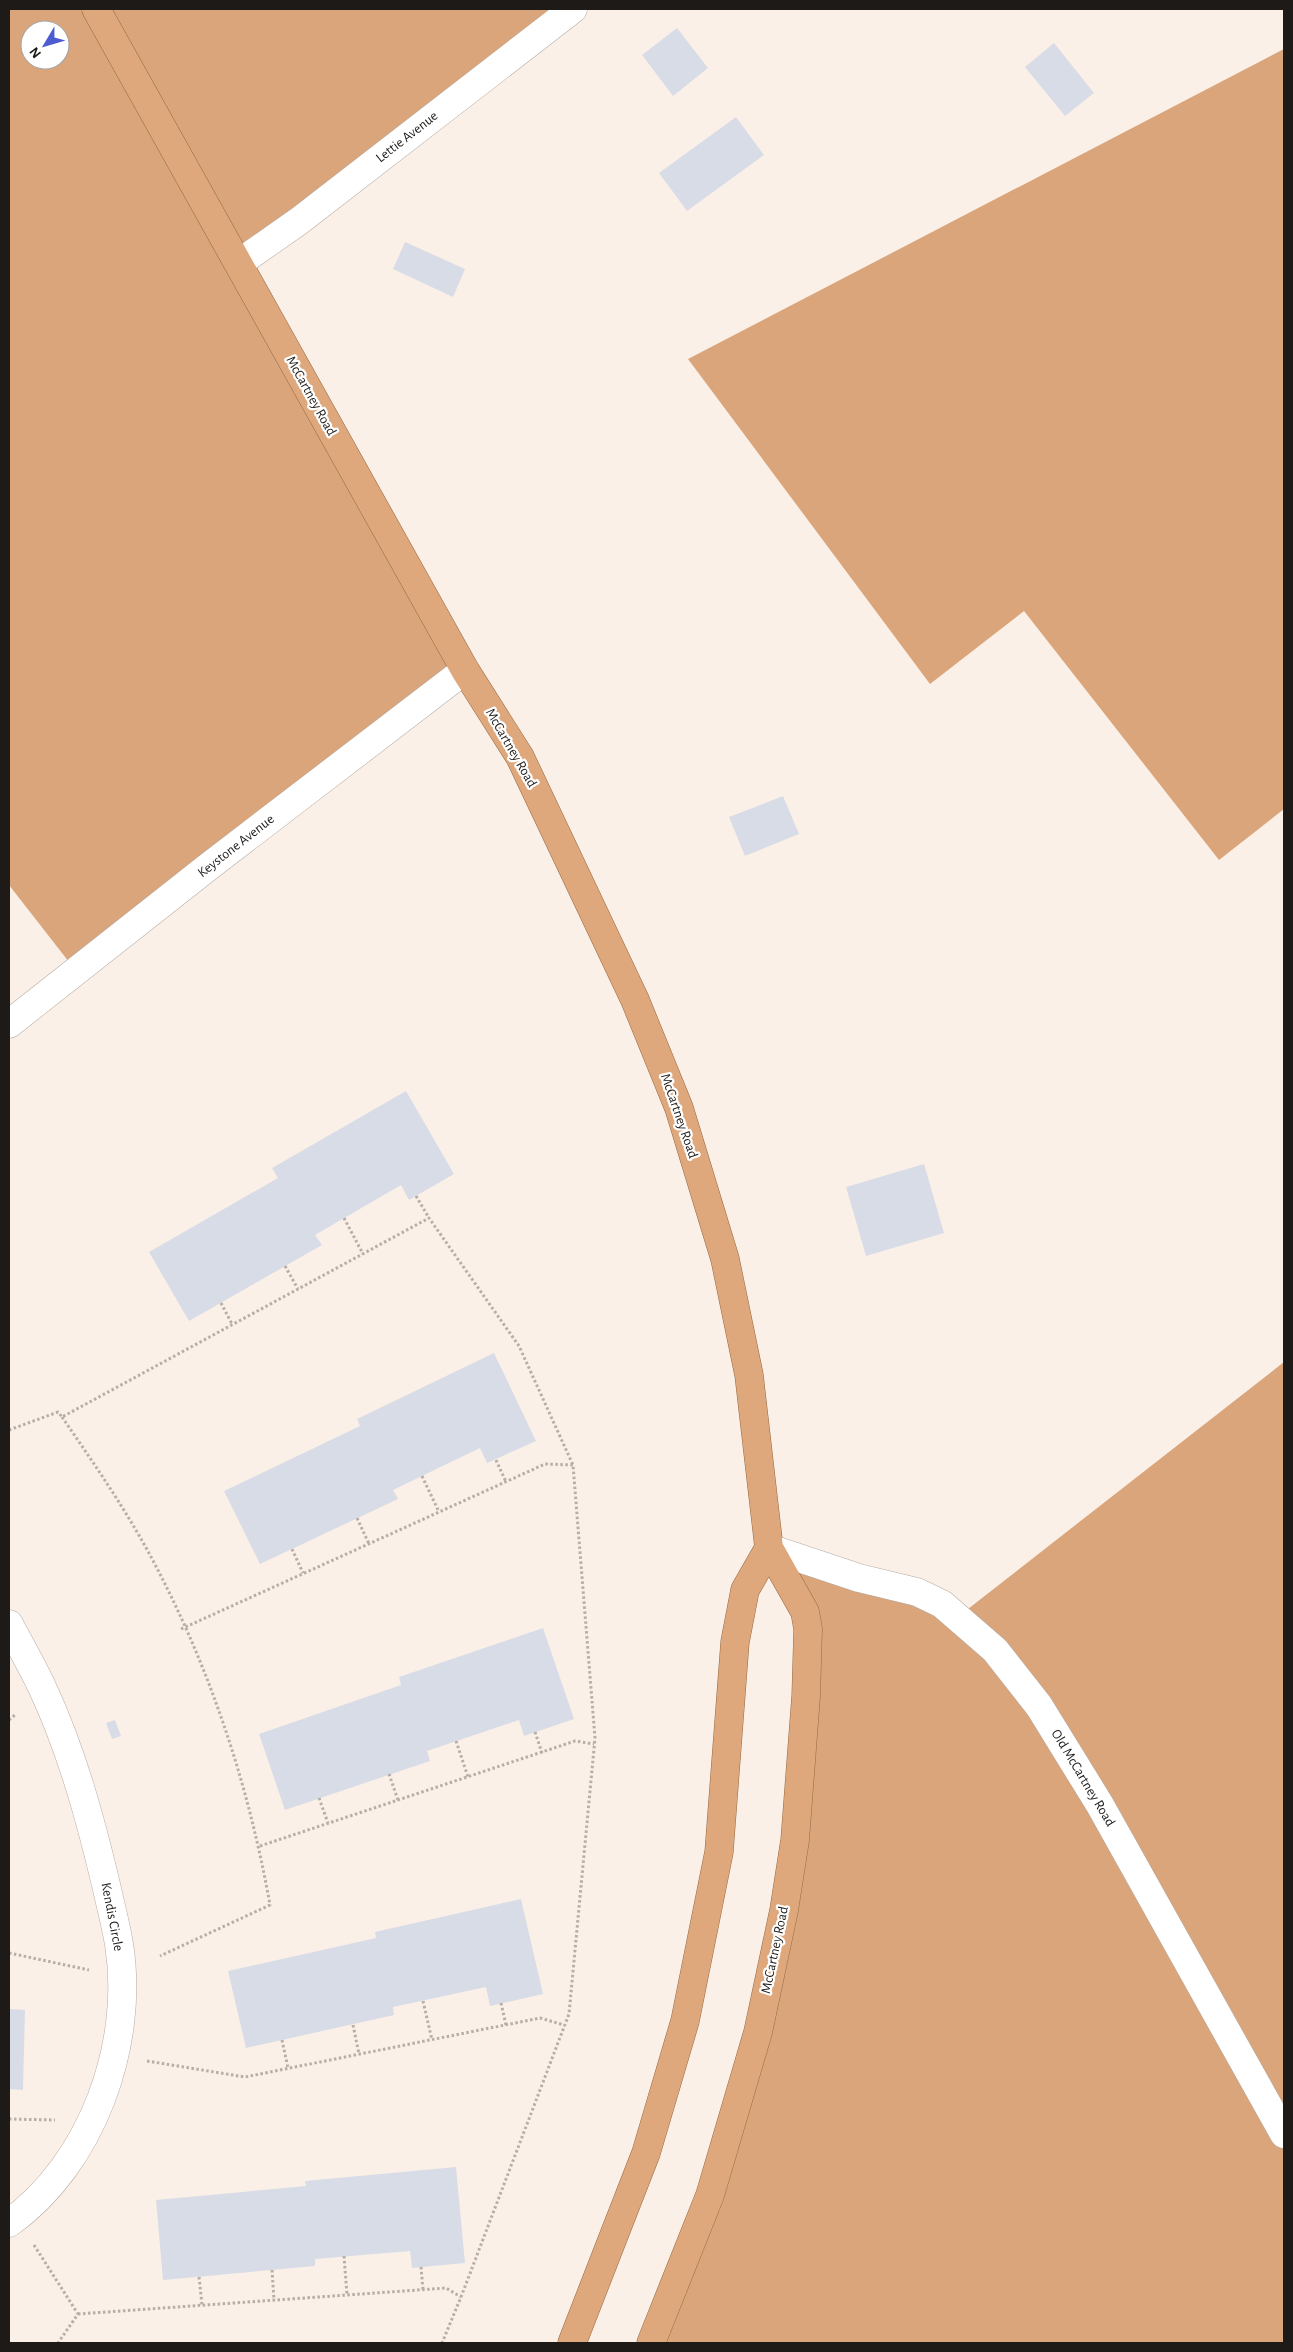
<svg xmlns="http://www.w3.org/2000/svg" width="1293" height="2352" font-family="'Alegreya Sans',sans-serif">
<rect width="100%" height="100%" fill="#fbf0e7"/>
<path fill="#daa57a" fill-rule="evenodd" d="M 9,9 L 573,9 L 239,263 L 465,670 L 76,971 L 9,885 ZM 30,30 L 60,30 L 60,60 L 30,60 Z
M 1284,49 L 1284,809 L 1219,860 L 1024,611 L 930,684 L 688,359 Z
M 1284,1362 L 1284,2343 L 651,2343 L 758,2032 L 808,1629 L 769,1548 L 959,1616 Z"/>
<path fill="#d8dce7" d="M 677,28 L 708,68 L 673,96 L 642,55 Z
M 1054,43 L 1094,93 L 1065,116 L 1025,67 Z
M 736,117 L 764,155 L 687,211 L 659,173 Z
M 405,242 L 465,269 L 453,297 L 393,269 Z
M 783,796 L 799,834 L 745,856 L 729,817 Z
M 406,1091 L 454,1174 L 409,1200 L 401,1185 L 315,1235 L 322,1245 L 189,1321 L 149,1252 L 278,1178 L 272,1168 Z
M 924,1164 L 944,1233 L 866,1256 L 846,1187 Z
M 494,1353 L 536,1441 L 487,1463 L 480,1448 L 393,1490 L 398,1499 L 260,1564 L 224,1491 L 360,1426 L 357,1419 Z
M 543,1628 L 574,1719 L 524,1736 L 519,1720 L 427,1751 L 430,1761 L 285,1810 L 259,1734 L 401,1685 L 399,1677 Z
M 115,1720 L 121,1736 L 112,1739 L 106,1723 Z
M 521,1899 L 543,1994 L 490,2006 L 486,1987 L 393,2007 L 394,2015 L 246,2048 L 228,1971 L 376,1938 L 375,1932 Z
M 9,2009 L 25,2010 L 23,2090 L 9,2089 Z
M 456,2167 L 465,2263 L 412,2268 L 410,2251 L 315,2259 L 315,2266 L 163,2280 L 156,2200 L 306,2186 L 305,2181 Z"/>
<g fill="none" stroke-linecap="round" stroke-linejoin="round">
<defs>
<path id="minor" d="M 239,263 L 299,221 L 573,9
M 9,1024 L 208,867 L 465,670
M 769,1548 L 859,1578 L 917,1592 L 942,1604 L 995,1650 L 1039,1706 L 1100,1805 L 1284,2134
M 9,1624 C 20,1645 32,1666 42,1687 C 72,1751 91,1821 107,1889 C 111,1907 116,1926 119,1944 C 135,2044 92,2164 9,2223"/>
<path id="trunk" d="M 96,9 L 465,670 L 520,757 L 635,1000 L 679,1108 L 725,1259 L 749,1375 L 769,1548 L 805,1612 L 808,1629 L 806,1696 L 795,1840 L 784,1910 L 758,2032 L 710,2195 L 651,2343
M 572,2343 L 646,2153 L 685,2021 L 719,1852 L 735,1642 L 745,1590 L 769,1548"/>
</defs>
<use href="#minor" stroke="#b6aba3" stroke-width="29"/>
<use href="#trunk" stroke="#956943" stroke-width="29"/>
<path stroke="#b6aea7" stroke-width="3" stroke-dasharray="2.5 2.5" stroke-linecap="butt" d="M 416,1196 L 429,1218
M 344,1218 L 363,1254
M 285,1266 L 298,1289
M 221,1303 L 232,1324
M 62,1417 C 93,1462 124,1507 150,1555 C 209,1665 248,1782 270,1905 L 160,1956
M 9,1430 L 58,1412 L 62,1417 L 429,1218 L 519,1346 L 573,1465 L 595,1738 L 569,2014 L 461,2297 L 442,2343
M 496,1460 L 506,1482
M 422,1476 L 439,1512
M 357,1518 L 369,1544
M 292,1549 L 303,1573
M 181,1629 L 545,1464 L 573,1465
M 9,1720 L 16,1714
M 535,1732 L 542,1753
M 456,1741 L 468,1777
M 389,1774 L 398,1800
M 319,1798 L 328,1823
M 260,1846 L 575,1741 L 594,1744
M 9,1953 L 89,1970
M 423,2001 L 432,2040
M 501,2003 L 506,2025
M 353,2025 L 359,2054
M 282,2040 L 288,2068
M 147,2061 L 245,2077 L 540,2018 L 564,2025
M 9,2119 L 55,2120
M 34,2245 L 78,2314 L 58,2343
M 344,2256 L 347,2295
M 421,2267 L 423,2290
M 272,2270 L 274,2300
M 199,2277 L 202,2305
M 78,2314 L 446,2288 L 461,2297"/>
<use href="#minor" stroke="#fff" stroke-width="28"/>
<use href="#trunk" stroke="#dea87c" stroke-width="28"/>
</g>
<g text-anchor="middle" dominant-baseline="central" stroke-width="4.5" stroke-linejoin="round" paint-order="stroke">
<g font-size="14" fill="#1d1a17" stroke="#fff">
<text transform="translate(407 137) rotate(-38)">Lettie Avenue</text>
<text transform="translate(311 396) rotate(61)">McCartney Road</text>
<text transform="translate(511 748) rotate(60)">McCartney Road</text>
<text transform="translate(236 846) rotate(-38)">Keystone Avenue</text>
<text transform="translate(679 1116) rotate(71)">McCartney Road</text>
<text transform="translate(1083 1778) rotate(59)">Old McCartney Road</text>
<text transform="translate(112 1917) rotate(79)">Kendis Circle</text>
<text transform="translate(775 1950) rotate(-78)">McCartney Road</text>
</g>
</g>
<rect width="1293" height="2352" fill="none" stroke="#1d1a17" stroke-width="20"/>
<g transform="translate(45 45) rotate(232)"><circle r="24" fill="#ffffff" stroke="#a5a3a2"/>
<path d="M0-4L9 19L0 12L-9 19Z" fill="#4d5bd0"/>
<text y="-8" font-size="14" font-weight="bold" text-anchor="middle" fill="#1d1a17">N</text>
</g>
</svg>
